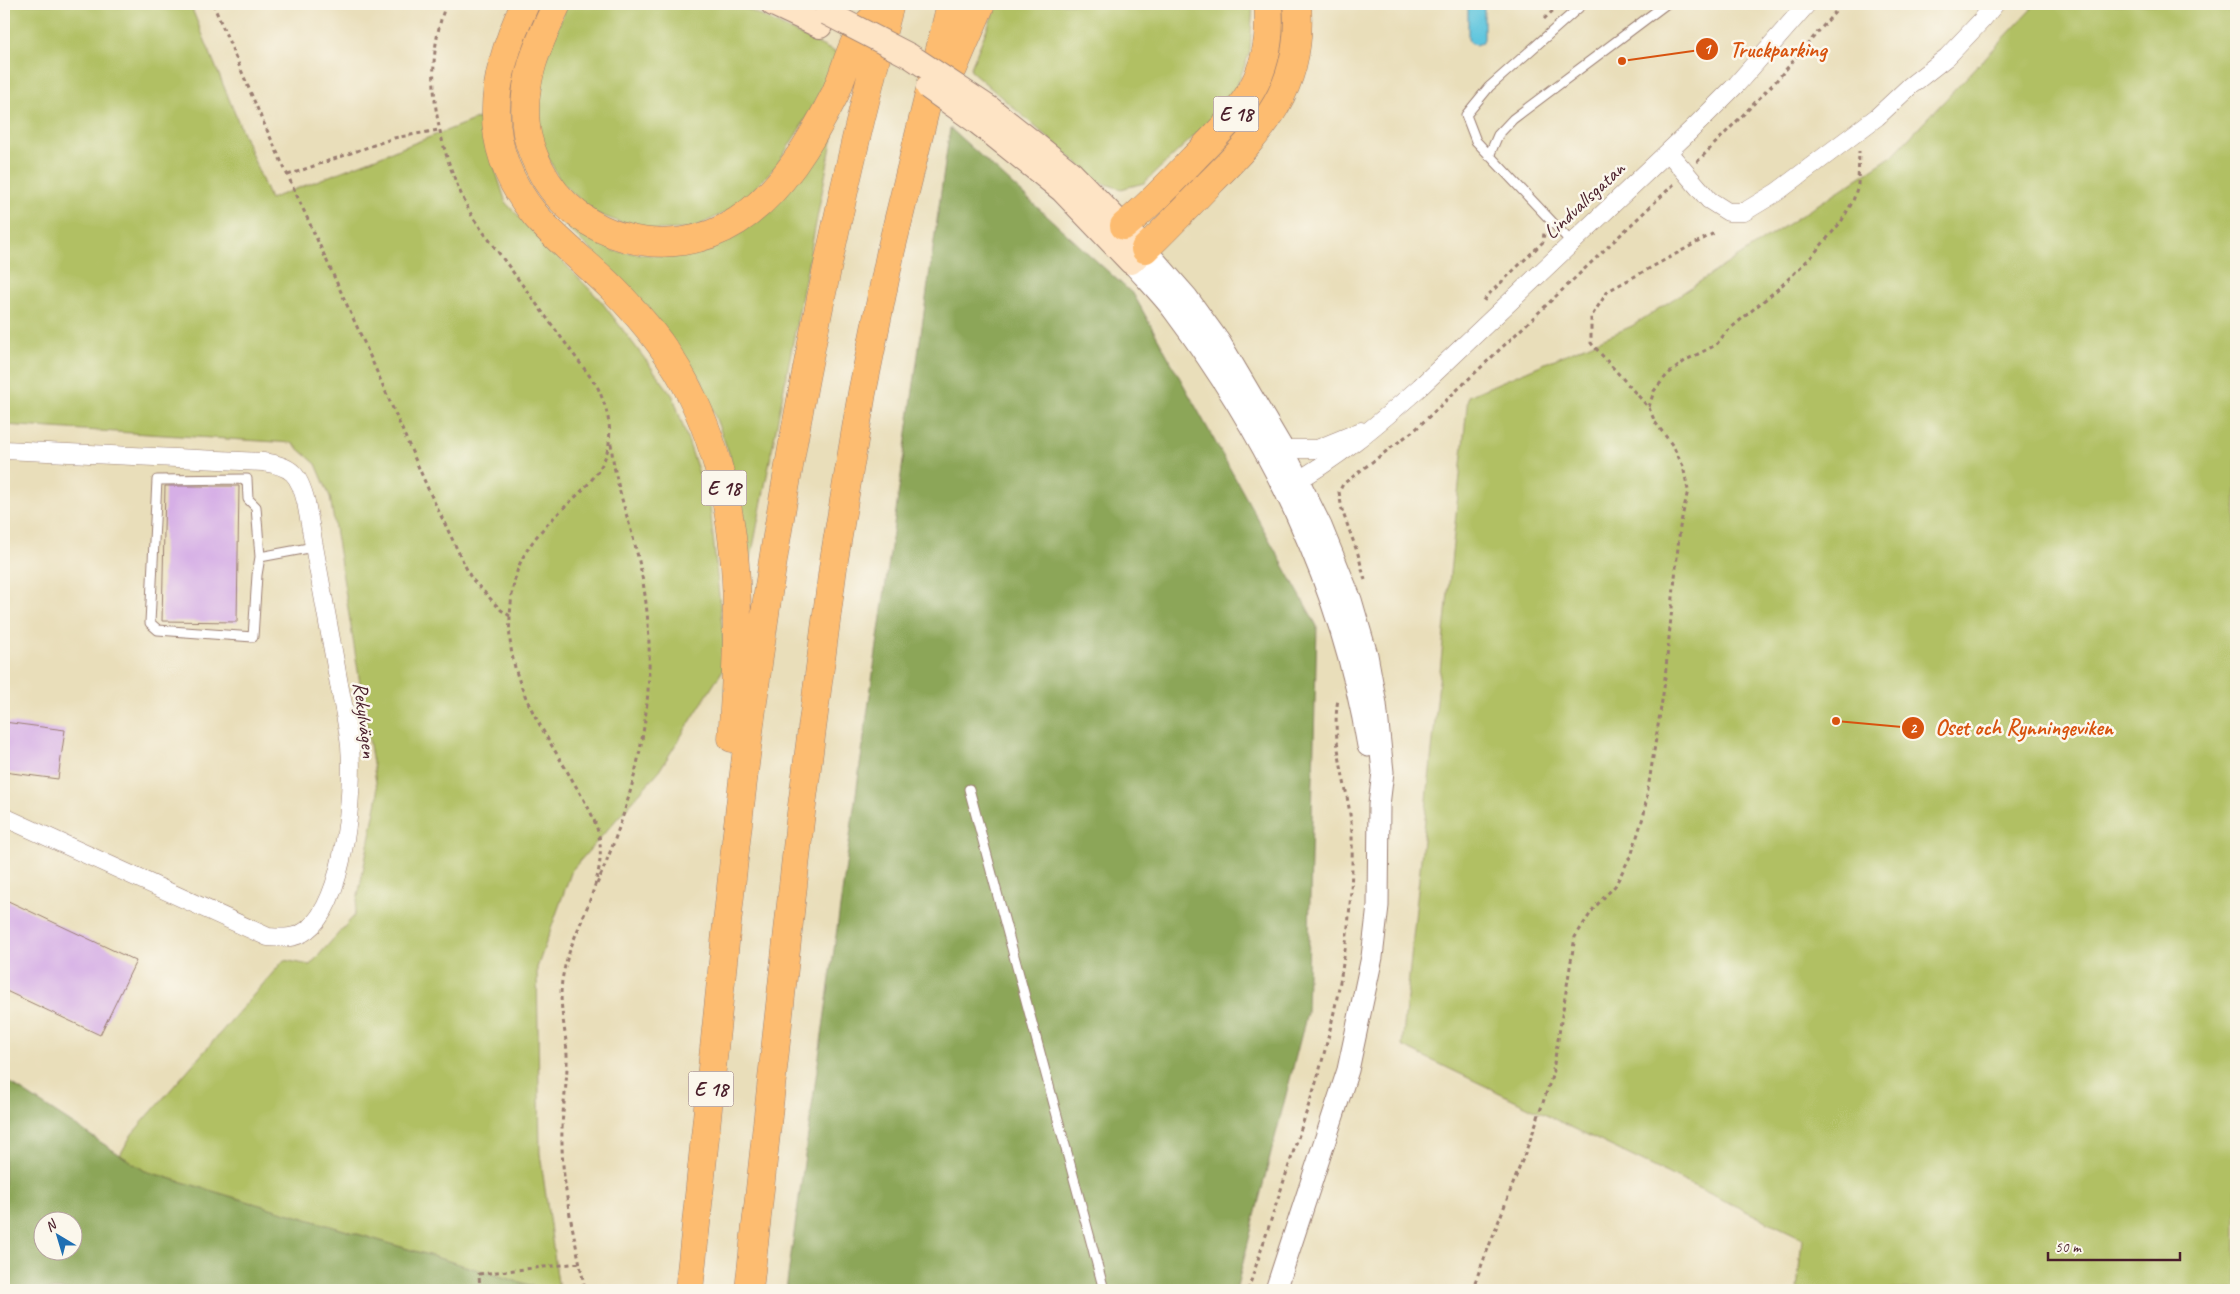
<svg xmlns="http://www.w3.org/2000/svg" width="2240" height="1294" font-family="Caveat,sans-serif">
<rect width="100%" height="100%" fill="#fbf7ec"/>
<filter id="ink" filterUnits="userSpaceOnUse"><feTurbulence type="fractalNoise" baseFrequency=".02" numOctaves="2"/><feDisplacementMap in="SourceGraphic" scale="10" xChannelSelector="R" yChannelSelector="G"/><feConvolveMatrix kernelMatrix="1 2 1 2 8 2 1 2 1" color-interpolation-filters="sRGB"/></filter>
<filter id="wash" filterUnits="userSpaceOnUse"><feTurbulence type="fractalNoise" baseFrequency=".0096" numOctaves="4" result="noise"/><feDisplacementMap in="SourceGraphic" scale="20" xChannelSelector="R" yChannelSelector="G"/><feGaussianBlur stdDeviation="1.12" result="paint"/><feColorMatrix in="noise" values="0 0 0 0 0 0 0 0 0 0 0 0 0 0 0 0 0 1.4 0 .05"/><feComposite in="paint" operator="in"/></filter>
<g filter="url(#wash)">
<rect width="100%" height="100%" fill="#e9deba"/>
<path fill="#b1c063" stroke="#7e7047" d="M 4,4 L 190,4 L 270,199 L 479,118 L 506,203 L 601,301 L 673,396 L 710,506 L 726,665 L 659,771 L 572,870 L 537,968 L 540,1153 L 559,1290 L 546,1290 L 145,1171 L 120,1155 L 132,1134 L 284,960 L 310,965 L 354,916 L 378,795 L 330,497 L 316,464 L 292,443 L 4,425 Z
M 567,4 L 737,4 L 839,54 L 810,112 L 777,165 L 737,207 L 691,229 L 641,230 L 595,213 L 561,183 L 540,141 L 536,101 L 544,63 Z
M 997,4 L 1253,4 L 1250,52 L 1235,91 L 1208,123 L 1144,183 L 1121,189 L 1099,182 L 970,70 Z
M 2036,4 L 2236,4 L 2236,1290 L 1797,1290 L 1802,1238 L 1402,1046 L 1468,396 L 1632,326 L 1892,156 Z
M 839,105 L 750,563 L 730,456 L 702,382 L 663,327 L 618,276 L 556,217 L 614,251 L 672,257 L 728,240 Z"/>
<path fill="#8ca659" stroke="#6b6242" fill-rule="evenodd" d="M 950,128 L 1134,295 L 1317,626 L 1307,1013 L 1236,1290 L 786,1290 Z
M 4,1079 L 145,1171 L 546,1290 L 4,1290 ZM 42,1222 L 72,1222 L 72,1252 L 42,1252 Z"/>
<path fill="#60c6de" stroke="#557284" d="M 1468,4 L 1484,4 L 1484,39 L 1482,43 L 1476,45 L 1470,43 L 1468,39 Z"/>
<g id="blocks">
<path fill="#d6afe6" d="M 165,486 L 239,486 L 237,622 L 162,621 Z
M 4,722 L 65,730 L 58,779 L 4,772 Z
M 4,899 L 136,961 L 100,1035 L 4,990 Z"/>
</g>
</g>
<g filter="url(#ink)">
<use href="#blocks" fill-opacity="0" stroke="#9a7e72" stroke-width="1"/>
<g fill="none" stroke-linecap="round" stroke-linejoin="round">
<defs>
<path id="service" d="M 1489,156 L 1498,135 L 1513,119 L 1666,4
M 1572,243 L 1476,141 L 1466,115 L 1489,87 L 1583,4
M 260,557 L 257,575 L 253,637 L 158,630 L 150,623 L 157,480 L 247,479 L 248,499 L 256,507 L 260,557 L 314,547
M 969,789 L 1104,1290"/>
<path id="minor" d="M 1668,152 L 1709,200 L 1728,212 L 1744,212 L 1777,192 L 1877,117 L 1910,86 L 1947,57 L 1982,20 L 1995,4
M 1283,449 L 1317,449 L 1361,431
M 4,450 L 263,462 C 292,466 299,474 306,502 C 316,557 326,612 336,667 C 340,693 347,719 350,746 C 354,790 345,902 307,930 C 295,939 282,938 268,937 L 4,817
M 1287,487 C 1338,458 1376,426 1420,387 L 1690,131 L 1737,84 L 1807,4"/>
<path id="tertiary" d="M 1145,249 L 1187,297 L 1221,344 L 1283,449 L 1321,526 L 1351,600 L 1367,655 L 1376,704 L 1383,772 L 1379,805 L 1378,906 L 1372,957 L 1348,1070 L 1276,1290
M 1131,262 C 1145,278 1161,294 1174,311 C 1270,439 1342,587 1368,746"/>
<path id="secondary" d="M 773,4 L 820,26
M 980,124 L 1062,190 L 1131,262 L 1145,249 L 1072,174 L 989,108"/>
<path id="motorway" d="M 525,4 C 490,78 479,146 535,215 C 558,242 587,263 612,288 C 644,320 673,356 692,397 C 744,504 741,622 732,738
M 557,4 C 538,44 521,81 526,126 C 527,141 533,155 540,169 C 576,241 670,264 737,221 C 781,193 812,140 835,94 C 843,76 850,49 859,34 C 864,26 873,19 879,12
M 937,85 L 953,69 L 981,4
M 1124,226 C 1149,206 1171,182 1193,159 C 1241,110 1275,77 1268,4
M 1145,249 C 1167,228 1188,206 1209,184 C 1264,129 1304,87 1297,4
M 689,1290 C 716,1043 736,794 775,548 C 805,365 842,183 890,4
M 749,1290 L 800,821 L 834,560 L 862,393 L 891,250 L 951,4"/>
</defs>
<use href="#service" stroke="#9a7e72" stroke-width="11"/>
<use href="#minor" stroke="#9a7e72" stroke-width="19"/>
<use href="#tertiary" stroke="#9a7e72" stroke-width="23"/>
<use href="#secondary" stroke="#9a7e72" stroke-width="26"/>
<use href="#motorway" stroke="#9a7e72" stroke-width="29"/>
<path stroke="#9a7e72" stroke-width="3" stroke-dasharray="4 4" stroke-linecap="butt" d="M 213,4 L 261,117 L 363,340 L 429,491 L 471,578 L 501,610 L 510,616
M 446,4 C 420,75 438,153 473,218 L 597,386 C 642,481 555,492 521,561 C 513,579 511,599 510,618 C 505,680 545,732 574,783 C 584,800 595,817 599,836 C 608,887 569,931 562,981 C 558,1007 568,1036 567,1063 C 567,1089 561,1115 562,1141 C 562,1191 576,1241 585,1290
M 1544,19 L 1560,4
M 1697,162 L 1776,81 L 1842,4
M 288,175 L 394,138 L 439,130
M 1484,301 L 1487,296 L 1543,242 L 1544,232
M 1649,407 L 1654,391 L 1667,375 L 1686,360 L 1716,345 L 1726,332 L 1779,288 L 1812,256 L 1841,222 L 1853,201 L 1858,185 L 1859,151
M 1365,580 L 1358,554 L 1342,510 L 1339,492 L 1343,484 L 1417,428 L 1674,184
M 597,884 C 641,783 662,681 641,571 C 633,528 614,486 611,442
M 480,1290 L 479,1274 L 580,1263
M 1248,1290 L 1315,1086 C 1339,1005 1354,920 1352,835 C 1350,789 1330,747 1338,699
M 1472,1290 L 1532,1135 L 1552,1076 L 1575,937 L 1594,908 L 1615,886 L 1632,853 L 1644,814 L 1664,688 L 1680,527 L 1688,490 L 1683,466 L 1673,446 L 1655,422 L 1649,408 L 1591,343 L 1591,317 L 1608,291 L 1716,232"/>
<use href="#service" stroke="#fff" stroke-width="9"/>
<use href="#minor" stroke="#fff" stroke-width="18"/>
<use href="#tertiary" stroke="#fff" stroke-width="21"/>
<use href="#secondary" stroke="#fee4c5" stroke-width="24"/>
<use href="#motorway" stroke="#fdbc6f" stroke-width="28"/>
<defs>
<path id="secondary-bridge" d="M 827,13 L 910,56 L 989,108
M 928,87 L 980,124"/>
</defs>
<use href="#secondary-bridge" stroke="#9a7e72" stroke-width="26" stroke-linecap="butt"/>
<use href="#secondary-bridge" stroke="#fee4c5" stroke-width="24"/>
</g>
</g>
<g text-anchor="middle" dominant-baseline="central" stroke-width="5" stroke-linejoin="round" paint-order="stroke">
<g fill="#fbf7ec" stroke="#7f6065" stroke-width="1">
<rect x="1213.5" y="96.5" width="45" height="35" rx="4"/>
<rect x="701.5" y="470.5" width="45" height="35" rx="4"/>
<rect x="688.5" y="1071.5" width="45" height="35" rx="4"/>
</g>
<g font-size="20" font-weight="bold" fill="#4a1f2b">
<text x="1236" y="114">E 18</text>
<text x="724" y="488">E 18</text>
<text x="711" y="1089">E 18</text>
</g>
<g font-size="21" fill="#4a1f2b" stroke="#fbf7ec">
<text transform="translate(1584 200) rotate(-43)">Lindvallsgatan</text>
<text transform="translate(365 720) rotate(83)">Rekylvägen</text>
</g>
</g>
<path fill="none" stroke="#d8530f" stroke-width="2" d="M1622 61L1707 49M1836 721L1913 728"/>
<g fill="#d8530f" stroke="#fbf7ec" stroke-width="2">
<circle cx="1622" cy="61" r="5"/>
<circle cx="1836" cy="721" r="5"/>
<circle cx="1707" cy="49" r="12"/>
<circle cx="1913" cy="728" r="12"/>
</g>
<g font-size="15" text-anchor="middle" font-weight="bold" fill="#fff">
<text x="1707" y="54">1</text>
<text x="1913" y="733">2</text>
</g>
<g font-size="22" text-anchor="middle" font-weight="bold" fill="#d8530f" stroke="#fbf7ec" stroke-width="5" stroke-linejoin="round" paint-order="stroke">
<text x="1778" y="57">Truckparking</text>
<text x="2024" y="735">Oset och Rynningeviken</text>
</g>
<rect width="2240" height="1294" fill="none" stroke="#fbf7ec" stroke-width="20"/>
<g transform="translate(58 1236) rotate(322)"><circle r="24" fill="#fbf7ec" stroke="#b4a19f"/>
<path d="M0-4L9 19L0 12L-9 19Z" fill="#1f6fb2"/>
<text y="-8" font-size="14" font-weight="bold" text-anchor="middle" fill="#4a1f2b">N</text>
</g>
<path d="M2048 1252v8h132v-8" fill="none" stroke="#4a1f2b" stroke-width="2.5"/>
<text x="2055" y="1252" font-size="15" fill="#4a1f2b" stroke="#fbf7ec" stroke-width="4" paint-order="stroke">50 m</text>
</svg>
